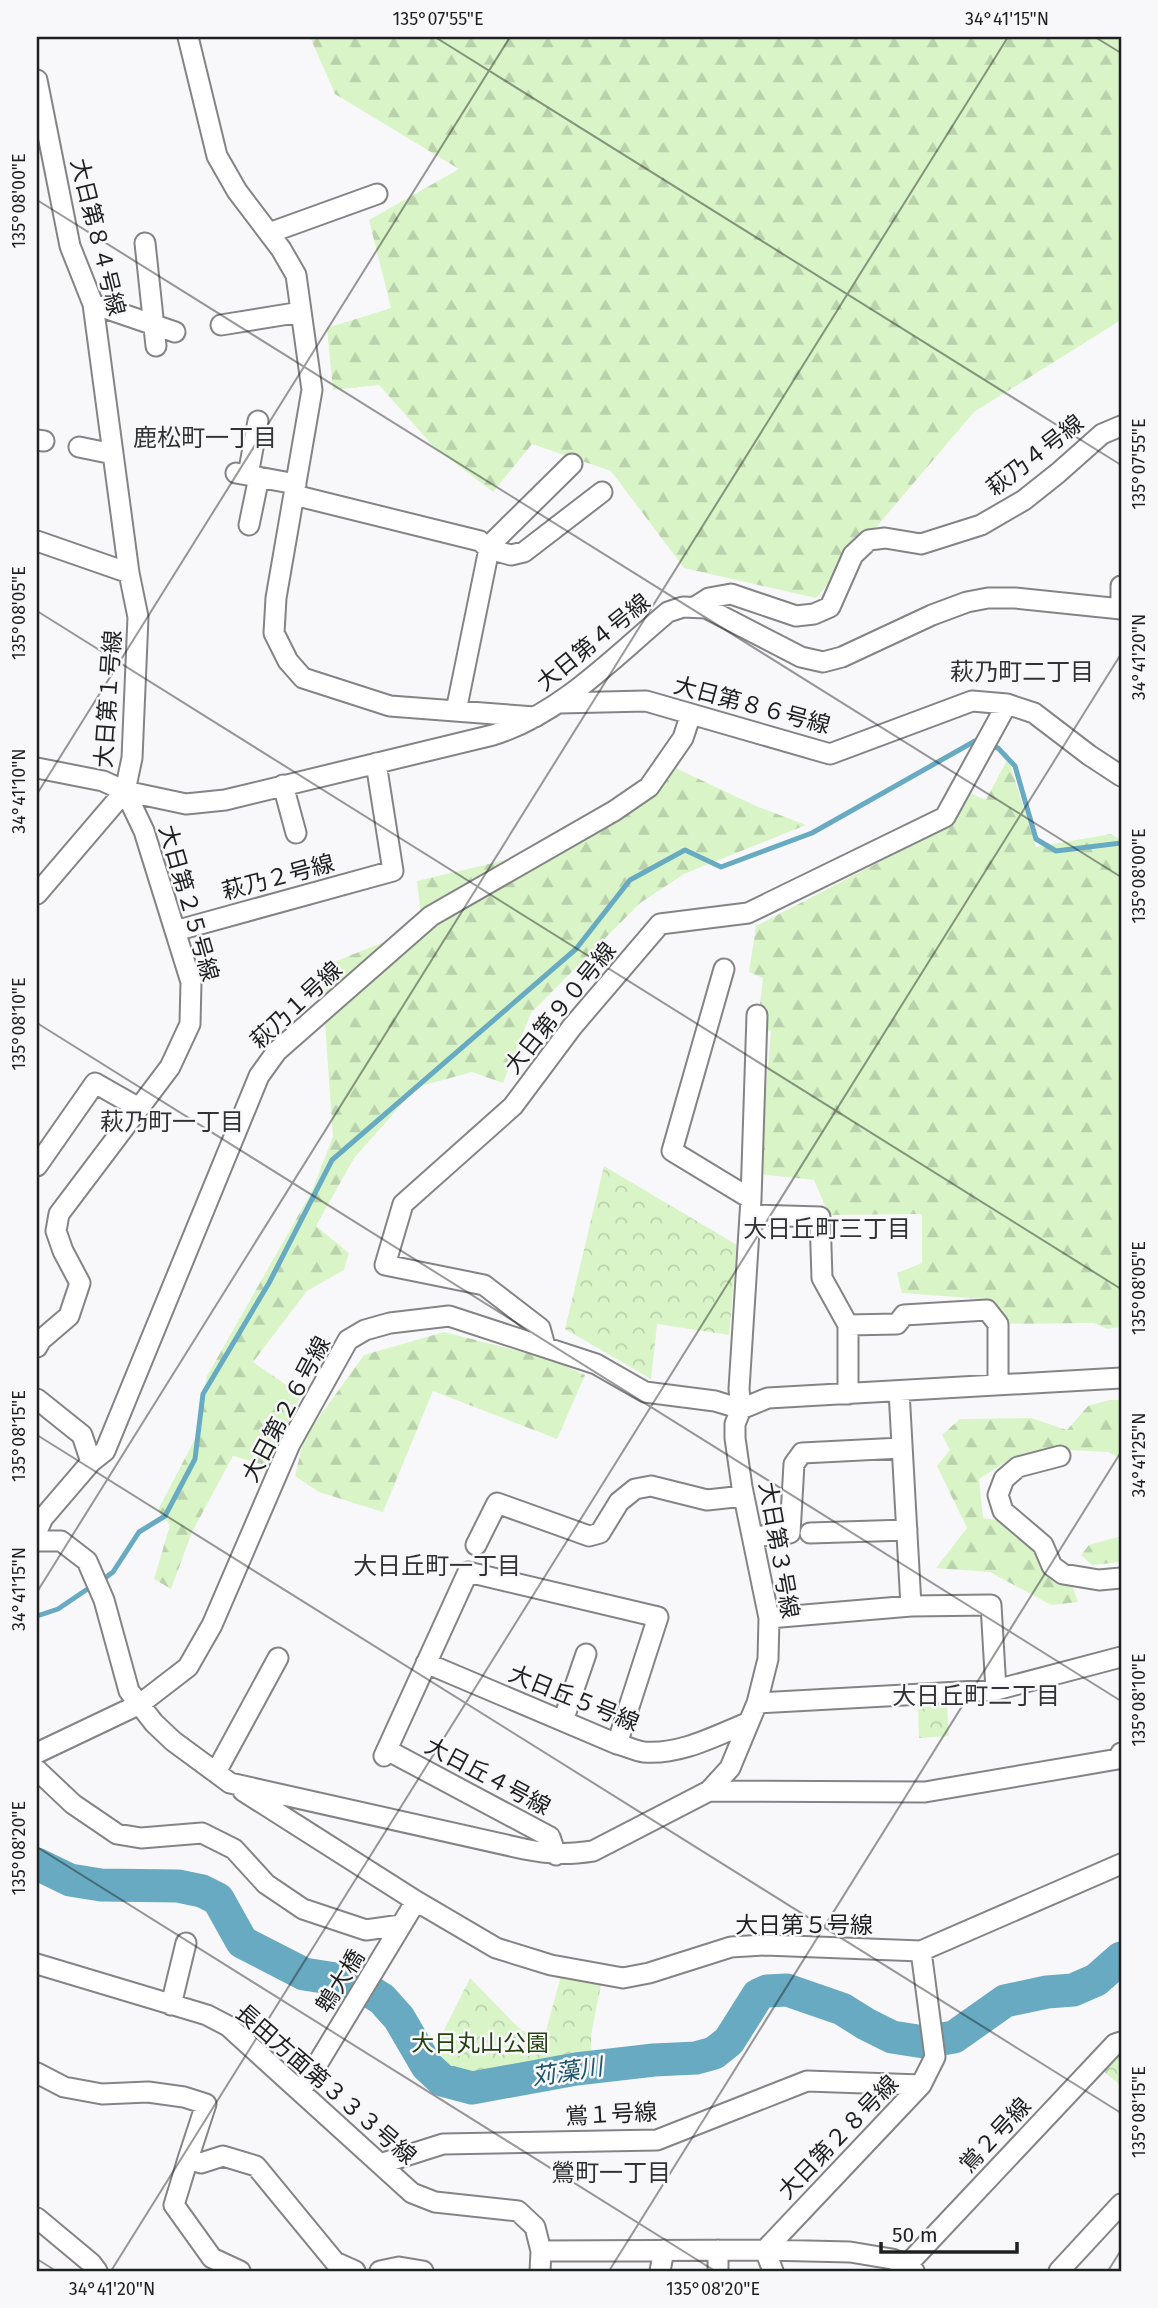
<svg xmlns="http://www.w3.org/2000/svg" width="1158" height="2308" font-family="'Fira Sans','Noto Sans JP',sans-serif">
<defs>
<pattern id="forest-firs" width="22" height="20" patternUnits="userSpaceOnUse" patternTransform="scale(1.75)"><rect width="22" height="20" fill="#d9f5c8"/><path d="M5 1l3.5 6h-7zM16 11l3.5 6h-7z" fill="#bad2ac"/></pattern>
<pattern id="park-crowns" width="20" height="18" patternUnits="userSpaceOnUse" patternTransform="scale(1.75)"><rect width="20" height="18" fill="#d9f5c8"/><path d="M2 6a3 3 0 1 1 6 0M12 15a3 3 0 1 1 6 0" fill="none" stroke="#bad2ac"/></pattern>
</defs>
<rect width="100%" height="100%" fill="#f8f8fb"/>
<path fill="url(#forest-firs)" d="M 310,37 L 1121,37 L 1121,320 L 974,412 L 816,598 L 684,568 L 611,471 L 532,444 L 493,492 L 433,446 L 379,385 L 333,390 L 327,328 L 391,308 L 369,220 L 459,169 L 335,94 Z
M 1008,758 L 1036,847 L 1111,834 L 1121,840 L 1121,1327 L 1107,1329 L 1094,1323 L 990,1324 L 983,1299 L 902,1293 L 897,1273 L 922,1263 L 922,1214 L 829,1215 L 814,1180 L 759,1174 L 771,1031 L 757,1030 L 763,978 L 749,972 L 756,926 L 939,831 L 965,791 L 986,800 Z
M 665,763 L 756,806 L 806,825 L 684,874 L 640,903 L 531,1013 L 503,1083 L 472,1072 L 417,1087 L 354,1158 L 316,1226 L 349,1253 L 344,1270 L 307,1291 L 253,1362 L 301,1395 L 268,1466 L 233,1456 L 192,1532 L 171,1589 L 154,1579 L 170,1525 L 158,1510 L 196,1437 L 207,1376 L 311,1193 L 333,1137 L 321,967 L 422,927 L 417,881 L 519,857 L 639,789 Z
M 444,1332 L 550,1359 L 585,1375 L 557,1439 L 433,1391 L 383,1512 L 319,1492 L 295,1476 L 304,1438 L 364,1355 Z
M 1110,1400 L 1121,1400 L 1121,1459 L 1108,1452 L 1069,1450 L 1012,1458 L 979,1479 L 983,1518 L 1018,1524 L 1065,1565 L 1078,1602 L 1051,1605 L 990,1572 L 936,1568 L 967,1528 L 937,1466 L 950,1450 L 942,1435 L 960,1419 L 1031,1418 L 1067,1430 L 1088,1406 Z
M 1121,1536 L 1121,1562 L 1092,1565 L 1081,1555 L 1089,1545 Z"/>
<path fill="url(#park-crowns)" d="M 604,1166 L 737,1245 L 729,1335 L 657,1324 L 651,1379 L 565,1329 Z
M 947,1704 L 949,1736 L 919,1738 L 918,1705 Z
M 561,1976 L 601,1985 L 591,2035 L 591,2063 L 475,2083 L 446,2074 L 434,2064 L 433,2052 L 470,1978 L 521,2030 L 544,2038 Z
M 1121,2054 L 1121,2086 L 1101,2069 Z"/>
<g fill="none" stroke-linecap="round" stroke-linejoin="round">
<path stroke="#67aac1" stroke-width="5" d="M 101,1581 L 113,1572 L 139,1532 L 165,1516 L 195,1459 L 203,1394 L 269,1283 L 332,1160 L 576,949 L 630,880 L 685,850 L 721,867 L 812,833 L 975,741 L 998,748 L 1015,766 L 1036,839 L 1056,851 L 1121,843
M 37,1616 L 58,1609 L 92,1586"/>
<path stroke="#67aac1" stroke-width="33" d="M 37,1864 L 70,1880 L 101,1885 L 178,1886 L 202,1891 L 218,1899 L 242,1942 L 304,1974 L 355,1982 L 382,1999 L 399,2018 L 427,2066 L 442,2080 L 472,2088 L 576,2069 L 654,2060 L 696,2058 L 714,2053 L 729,2041 L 758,1995 L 767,1991 L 787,1990 L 842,2009 L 866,2024 L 892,2037 L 924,2042 L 954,2037 L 1005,2001 L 1047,1992 L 1073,1990 L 1096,1980 L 1121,1958"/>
<defs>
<path id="minor" d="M 188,37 L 217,156 L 237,191 L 281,249 L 296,275 L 312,390 L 276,598 L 274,633 L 288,661 L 303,678 L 390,706 L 535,717
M 37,80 L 70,246 L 93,304 L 129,573 L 138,617 L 132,758 L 125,791 L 37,894
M 269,233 L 377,194
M 145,243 L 156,346
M 93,304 L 175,332
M 221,325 L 301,312
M 37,440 L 44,441
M 79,447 L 113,454
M 572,464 L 495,540 L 489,549 L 511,555 L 524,552 L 602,492
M 236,473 L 296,484
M 248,475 L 258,421
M 294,495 L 480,541 L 489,549 L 456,711
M 249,525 L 259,477
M 37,541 L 129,573
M 695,607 L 709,598 L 731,594 L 796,616 L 814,614 L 830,607 L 853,555 L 869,540 L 885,538 L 921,544 L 981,525 L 1024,500 L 1058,473 L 1102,434 L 1121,426
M 1121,609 L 1121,586
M 560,703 L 646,701 L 830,754 L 972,701 L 1007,704 L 1034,713 L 1089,755 L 1121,776
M 37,768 L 103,781 L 125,791 L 186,804 L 225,800 L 493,735 C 561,714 614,657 668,612 L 683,607 L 706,608 L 801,657 L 823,662 L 842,657 L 932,615 L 967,602 L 988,598 L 1015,598 L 1121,609
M 283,785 L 296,833
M 175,931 L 393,871 L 376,763
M 724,969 L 672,1151 L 751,1199
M 37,1166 L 95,1083 L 139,1108
M 750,1215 L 820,1217 L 822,1278 L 848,1325 L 848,1394
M 848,1325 L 897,1324 L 904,1315 L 987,1310 L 998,1324 L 998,1385
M 545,1346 L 540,1328 L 484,1285 L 385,1265 L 403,1204 L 513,1106 L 572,1027 L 660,924 L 748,913 L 945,817 L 1007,704
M 37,1347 L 41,1340 L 69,1316 L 80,1283 L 63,1251 L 56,1231 L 59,1214 L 170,1067 L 190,1024 L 191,982 L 144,831 L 125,791
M 899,1391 L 911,1606
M 37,1399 L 82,1435 L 91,1462 L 43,1518 L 37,1531
M 1060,1456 L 1018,1467 L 1004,1479 L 998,1495 L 1003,1511 L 1043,1545 L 1052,1566 L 1063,1574 L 1099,1580 L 1121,1578
M 91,1462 L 105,1451 L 259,1076 L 277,1051 L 431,916 L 614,811 L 649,787 L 683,738 L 691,714
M 810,1533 L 907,1530
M 753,1537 L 790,1533 L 794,1464 L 802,1453 L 901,1448
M 37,1541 L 61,1541 L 87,1561 L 104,1600 L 129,1691 L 154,1723 L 173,1741 L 230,1783 L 524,1849 C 550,1854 566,1855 593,1851 L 709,1791 L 730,1768 L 757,1703 L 768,1659 L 769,1618 L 742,1487 L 735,1438 L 735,1424 L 741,1409 L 768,1398 L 1121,1378
M 476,1545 L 497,1503 L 589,1536 L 600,1533 L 619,1502 L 635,1489 L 651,1486 L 707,1500 L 744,1496
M 769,1618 L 911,1606 L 991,1605 L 996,1690
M 426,1663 L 617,1744 C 626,1746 636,1751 644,1752 C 680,1755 715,1736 747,1723
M 757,1703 L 996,1690 L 1121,1657
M 563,1721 L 586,1654
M 387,1750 L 550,1837 L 556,1855
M 37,1753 L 140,1704 L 188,1667 L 212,1625 L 290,1444 L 348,1340 L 365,1330 L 390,1323 L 449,1316 L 596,1364 L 645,1392 L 715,1401 L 741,1409 L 739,1389 L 751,1199 L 757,1015
M 384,1756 L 468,1572 L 658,1617 L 617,1744
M 37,1770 L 73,1804 L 117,1834 L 141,1838 L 202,1833 L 234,1849 L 266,1884 L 303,1909 L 366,1930 L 401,1925
M 216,1772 L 278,1658
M 243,1791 L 416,1901 L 496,1948 L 551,1965 L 623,1978 L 649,1973 L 731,1947 L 765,1945 L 921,1951 L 1121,1864
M 709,1791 L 925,1792 L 1118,1759 L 1121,1753
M 37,1964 L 207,2015 L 228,2026 L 412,2193 L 435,2202 L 518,2211 L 535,2227 L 541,2251 L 540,2271
M 171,2005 L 186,1943
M 37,2073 L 64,2087 L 102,2094 L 148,2092 L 184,2097 L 206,2104 L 188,2159 L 201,2163 L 223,2156 L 256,2166 L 335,2262 L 355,2271
M 301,2091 L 416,1901
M 188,2159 L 174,2205 L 212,2258 L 240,2271
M 380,2164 L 443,2144 L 657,2140 L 807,2081 L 921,2085
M 37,2218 L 91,2263 L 97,2271
M 765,2250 L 921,2085 L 935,2057 L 921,1951
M 765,2250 L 773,2271
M 541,2251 L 765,2250 L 850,2252 L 892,2259 L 907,2265 L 914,2271
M 907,2265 L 1115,2044 L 1121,2042
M 380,2271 L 399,2267 L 423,2271
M 660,2271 L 664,2250
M 718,2271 L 718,2250
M 1059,2271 L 1121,2204"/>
</defs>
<use href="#minor" stroke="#848486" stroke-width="23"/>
<use href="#minor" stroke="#fff" stroke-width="19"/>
</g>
<path fill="none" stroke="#1f2020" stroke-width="2" stroke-opacity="0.45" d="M 435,37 L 1121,465M 1095,37 L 1121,53M 37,200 L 1121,877M 37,611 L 1121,1289M 37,794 L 510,37M 37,1023 L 1121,1701M 37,1435 L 1121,2113M 37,1592 L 1008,37M 37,1847 L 715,2271M 37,2259 L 56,2271M 111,2271 L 1121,654M 609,2271 L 1121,1452M 1108,2271 L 1121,2250"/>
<g text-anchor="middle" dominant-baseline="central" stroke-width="5" stroke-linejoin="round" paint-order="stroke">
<g font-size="23" fill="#1f2020" stroke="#f8f8fb">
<text transform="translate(98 237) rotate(76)">大日第８４号線</text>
<text transform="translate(1035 455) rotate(-38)">萩乃４号線</text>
<text transform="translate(593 642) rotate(-39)">大日第４号線</text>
<text transform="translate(108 699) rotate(-86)">大日第１号線</text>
<text transform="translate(752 705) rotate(15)">大日第８６号線</text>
<text transform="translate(278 877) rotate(-15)">萩乃２号線</text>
<text transform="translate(189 903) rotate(74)">大日第２５号線</text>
<text transform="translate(296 1005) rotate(-43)">萩乃１号線</text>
<text transform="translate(560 1008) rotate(-51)">大日第９０号線</text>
<text transform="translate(286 1409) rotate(-62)">大日第２６号線</text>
<text transform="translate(779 1550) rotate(80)">大日第３号線</text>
<text transform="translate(574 1698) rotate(22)">大日丘５号線</text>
<text transform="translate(488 1776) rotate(28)">大日丘４号線</text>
<text x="804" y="1925">大日第５号線</text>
<text transform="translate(340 1981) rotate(-58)">鵯大橋</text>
<text transform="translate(326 2084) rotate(41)">長田方面第３３３号線</text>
<text transform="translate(611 2114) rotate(-3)">鴬１号線</text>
<text transform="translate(995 2135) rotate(-47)">鴬２号線</text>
<text transform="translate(838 2137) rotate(-46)">大日第２８号線</text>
</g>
<g font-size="23" fill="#26430f" stroke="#f8f8fb">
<text x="480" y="2043">大日丸山公園</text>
</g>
<g font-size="24" fill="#313234" stroke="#f8f8fb">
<text x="205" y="438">鹿松町一丁目</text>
<text x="1022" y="672">萩乃町二丁目</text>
<text x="172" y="1122">萩乃町一丁目</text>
<text x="827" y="1229">大日丘町三丁目</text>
<text x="437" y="1566">大日丘町一丁目</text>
<text x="976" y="1696">大日丘町二丁目</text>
<text x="611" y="2173">鶯町一丁目</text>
</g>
<g font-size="24" font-style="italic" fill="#1f5768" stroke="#f8f8fb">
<text transform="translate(567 2072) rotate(-9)">苅藻川</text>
</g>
</g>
<rect width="1158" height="2308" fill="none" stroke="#f8f8fb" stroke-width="77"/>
<path d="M881 2242v10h136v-10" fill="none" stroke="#1f2020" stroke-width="3.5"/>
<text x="892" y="2242" font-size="21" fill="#1f2020" stroke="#f8f8fb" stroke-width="5" paint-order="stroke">50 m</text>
<rect x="38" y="38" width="1082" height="2232" fill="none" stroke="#1f2020" stroke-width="2.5"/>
<g font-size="18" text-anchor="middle" fill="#1f2020">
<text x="438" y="25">135°07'55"E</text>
<text x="1007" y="25">34°41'15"N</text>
<text transform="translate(19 201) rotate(-90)" y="6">135°08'00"E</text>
<text transform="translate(1139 464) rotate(-90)" y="6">135°07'55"E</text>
<text transform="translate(19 613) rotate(-90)" y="6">135°08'05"E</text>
<text transform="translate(1139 657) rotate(-90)" y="6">34°41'20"N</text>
<text transform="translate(19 791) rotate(-90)" y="6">34°41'10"N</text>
<text transform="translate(1139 876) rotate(-90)" y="6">135°08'00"E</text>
<text transform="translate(19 1024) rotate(-90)" y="6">135°08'10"E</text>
<text transform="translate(1139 1288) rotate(-90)" y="6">135°08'05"E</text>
<text transform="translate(19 1436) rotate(-90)" y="6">135°08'15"E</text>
<text transform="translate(1139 1455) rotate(-90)" y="6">34°41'25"N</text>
<text transform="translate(19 1589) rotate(-90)" y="6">34°41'15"N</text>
<text transform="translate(1139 1700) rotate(-90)" y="6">135°08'10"E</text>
<text transform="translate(19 1848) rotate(-90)" y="6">135°08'20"E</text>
<text transform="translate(1139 2112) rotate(-90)" y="6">135°08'15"E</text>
<text x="112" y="2295">34°41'20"N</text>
<text x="713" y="2295">135°08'20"E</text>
</g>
</svg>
